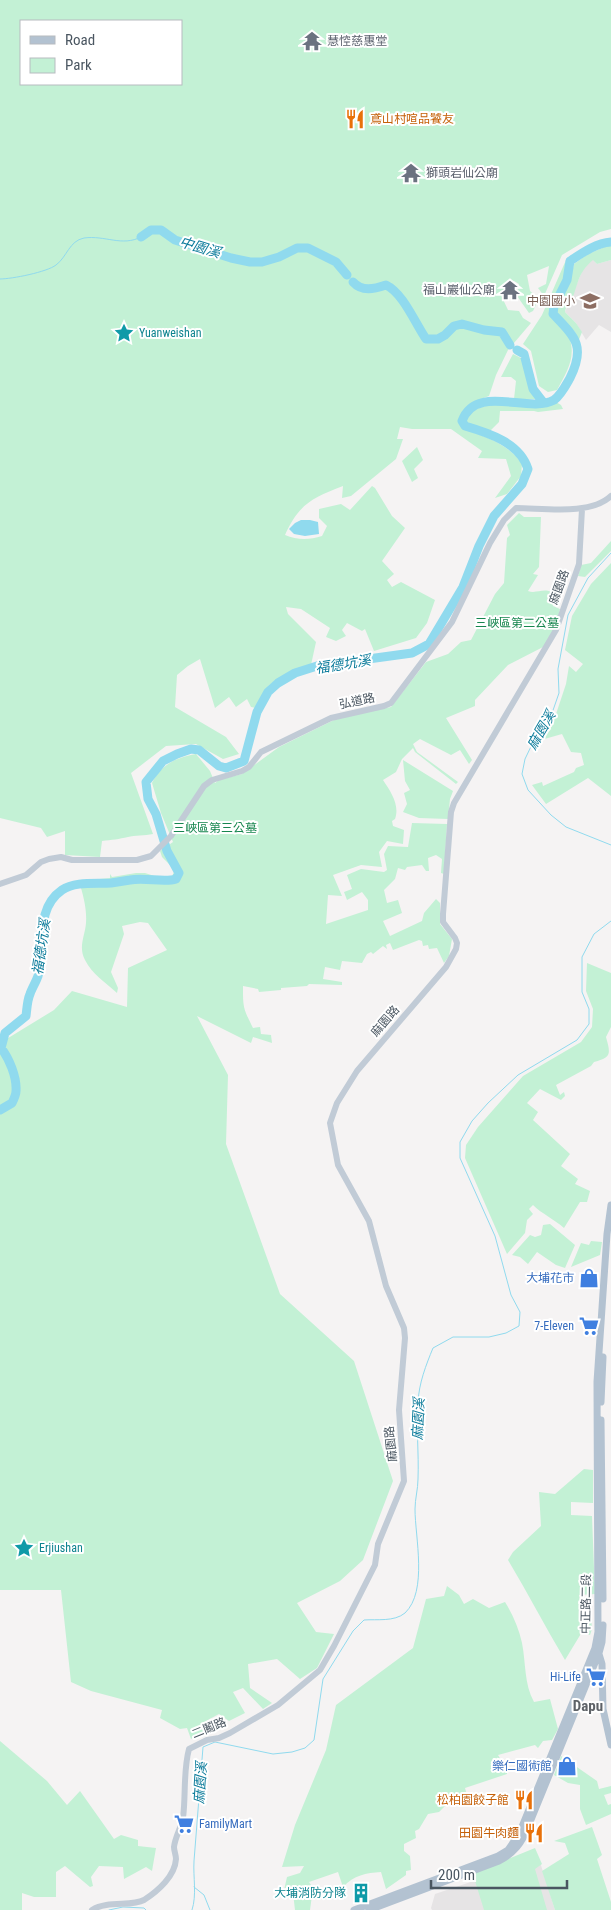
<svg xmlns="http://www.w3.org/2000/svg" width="611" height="1910" font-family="'Roboto Condensed','Noto Sans TC',sans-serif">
<rect width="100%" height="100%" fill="#f5f3f3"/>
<path fill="#e6e4e5" d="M 593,259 L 597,264 L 611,260 L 611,332 L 599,325 L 586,340 L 576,323 L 565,312 L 583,269 Z
M 539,1859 L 555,1910 L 432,1910 L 431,1908 L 435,1894 Z"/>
<path fill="#c3f1d5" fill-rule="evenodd" d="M 0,0 L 611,0 L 611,229 L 600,232 L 562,255 L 544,296 L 538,288 L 546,284 L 549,266 L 527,275 L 530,291 L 539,299 L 533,311 L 529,313 L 517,296 L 519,284 L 514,281 L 500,293 L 508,310 L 519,311 L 523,318 L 531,323 L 508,350 L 496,375 L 489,396 C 474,401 464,407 458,421 C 466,432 478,433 490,439 C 503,445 514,452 522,464 L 521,476 L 507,494 L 495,498 L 511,476 L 506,459 L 478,458 L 482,451 L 451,429 L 412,429 L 400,427 L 397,439 L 403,439 L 396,459 L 351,496 L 342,498 L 343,486 C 312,498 299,504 285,535 C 297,540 309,540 322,536 L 327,526 L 319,518 L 319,509 L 341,504 L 350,510 L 372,486 L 375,488 L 392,516 L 405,528 L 382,561 L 394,574 L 387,580 L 392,587 L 401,582 L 435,600 L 427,623 L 416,638 L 374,651 L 365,629 L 362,631 L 347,623 L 342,630 L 346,636 L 336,641 L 326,637 L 330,628 L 301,609 L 286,607 L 288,614 L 316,642 L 311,665 C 295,670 276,676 265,690 C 262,695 259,702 256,708 L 251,707 L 247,699 L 236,707 L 229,697 L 215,708 L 200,659 L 188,666 L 177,675 L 175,707 L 226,737 L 239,754 L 223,759 L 196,744 L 166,746 L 131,773 L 153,834 C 145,836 134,835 128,837 C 119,839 112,840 102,841 L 100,857 L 65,855 L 65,831 L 47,837 L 41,828 L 0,818 ZM 21,21 L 181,21 L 181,84 L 21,84 Z
M 607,246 L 611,246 L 611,260 L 597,264 L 593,260 C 580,271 579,279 574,294 C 571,300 566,305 565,312 L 576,323 L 582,332 L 578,342 L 575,332 L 557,314 L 557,307 L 570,281 L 574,264 L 588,254 Z
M 566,260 L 564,278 L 551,305 L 550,316 C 556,322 566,330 569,337 C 577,357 566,373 557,390 L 548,392 L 539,386 L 531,351 L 523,344 L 542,315 Z
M 513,354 L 521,358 L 531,391 L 537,399 L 514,399 L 516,381 L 511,377 L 501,377 Z
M 556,402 L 561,405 L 563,409 L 538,412 L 534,411 L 500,411 L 499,422 L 489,432 L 479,427 L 468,424 L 466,420 C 475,398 516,405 536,405 C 543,405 549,403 556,402 Z
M 417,447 L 423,460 L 414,469 L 418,478 L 412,482 L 402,461 Z
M 519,513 L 524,517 L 541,517 L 539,567 L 533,574 L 538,575 L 528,591 C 536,594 543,588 551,592 L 553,606 L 560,609 L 556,625 L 545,646 L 508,665 L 475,700 L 475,706 L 446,718 L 472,760 L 469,764 L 460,750 L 451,755 L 420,739 L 413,744 L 417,752 L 458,782 L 456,784 L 415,752 L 413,748 L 402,759 L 396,772 L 383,780 C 391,792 400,805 395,819 L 392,821 L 393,826 L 404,830 L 403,844 L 387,841 L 379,852 L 382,867 L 361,865 L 333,875 L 342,896 L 328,895 L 326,924 L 368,910 L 368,900 L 362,892 L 347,900 L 344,892 L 352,889 L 347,875 L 361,869 L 384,872 L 387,870 L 384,854 L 388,846 L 408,847 L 412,823 L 447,824 L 444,874 L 441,873 L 442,859 L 436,855 L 428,858 L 429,871 L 426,871 L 422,865 L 407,867 L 405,870 L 398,868 L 395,879 L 384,890 L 387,903 L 398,900 L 402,913 L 383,921 L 390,936 L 422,921 L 424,913 L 436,899 L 440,903 L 440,924 L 452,939 L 449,956 L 444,963 L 437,948 L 429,949 L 428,945 L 423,946 L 422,941 L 419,940 L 393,950 L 390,943 L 386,945 L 387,949 L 383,946 L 373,954 L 371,952 L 367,954 L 362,963 L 342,961 L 340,970 L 325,967 L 323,979 L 342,982 L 342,985 L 309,984 L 307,986 L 281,988 L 281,990 L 259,992 L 258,989 L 243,986 C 243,1007 243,1008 253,1028 L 260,1027 L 261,1034 L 271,1035 L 272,1043 L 253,1037 L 251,1043 L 197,1016 L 228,1075 L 226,1144 L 280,1294 L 354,1361 L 393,1481 L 363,1560 L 340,1581 L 297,1603 L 316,1632 L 334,1634 L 317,1668 L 300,1679 L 277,1659 L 248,1664 L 250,1688 L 272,1703 L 263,1709 L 243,1688 L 233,1692 L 245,1713 L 229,1721 L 219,1714 L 204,1722 L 206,1731 L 191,1739 L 187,1728 L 180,1729 L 160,1718 L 162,1710 L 91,1691 L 71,1682 L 61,1590 L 0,1590 L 0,1043 L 54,1010 L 72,991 L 127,1007 L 128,968 L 167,950 L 148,923 L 140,922 L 122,926 L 124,934 L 111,972 L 118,988 L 117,993 C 106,983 92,974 85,960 C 78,947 85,936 86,923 C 87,908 83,895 79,881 L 110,878 L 110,874 L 112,877 L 136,873 L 145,873 L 164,879 L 171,878 L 175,870 L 162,857 L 160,851 L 173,842 L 161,813 L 152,783 C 162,764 175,758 196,754 L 210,771 L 215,783 L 219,780 L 242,774 L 279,747 L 338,718 L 391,707 L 426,662 L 448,654 L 461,642 L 471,640 L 495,594 L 504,583 L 507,538 L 510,535 L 507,525 Z
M 611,541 L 611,551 L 585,577 L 578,576 L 581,565 L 591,563 Z
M 611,563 L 611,796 L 588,778 L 546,804 L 532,785 L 542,782 L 543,786 L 574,772 L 576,768 L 584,765 L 581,753 L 571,752 L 562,734 L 541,740 L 541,734 L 554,720 L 566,684 L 569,666 L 576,672 L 583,664 L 565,650 L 572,616 L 591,584 Z
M 403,760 L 453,791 L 450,799 L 448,819 L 419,818 L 403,812 L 407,804 L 404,793 L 410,790 L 405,781 Z
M 587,963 L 611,973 L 611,1027 L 606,1037 C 611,1055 611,1057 594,1062 L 591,1066 L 556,1085 L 560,1095 L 564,1092 L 565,1096 L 561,1100 L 540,1089 L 527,1103 L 538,1112 L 533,1120 L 570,1154 L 561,1166 L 578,1179 L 575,1184 L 590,1191 L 587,1202 L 580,1202 L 564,1228 C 554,1219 542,1214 533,1205 L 529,1209 L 533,1214 L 527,1220 L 525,1233 L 507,1254 L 465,1158 L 466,1145 L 478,1127 L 523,1076 L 581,1042 L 592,1027 L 593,1009 L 586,991 Z
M 550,1224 L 575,1245 L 565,1268 L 556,1265 L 537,1252 L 528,1264 L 520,1257 L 512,1255 L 530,1235 L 535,1237 L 541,1235 L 543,1225 Z
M 591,1241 L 602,1242 L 600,1255 L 571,1267 L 581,1243 L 589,1245 Z
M 584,1469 L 593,1470 L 593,1503 L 571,1502 L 571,1515 L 592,1516 L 595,1594 L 579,1595 L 582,1614 L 591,1618 L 592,1629 L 590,1635 L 582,1632 L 565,1660 C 545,1627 528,1593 508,1560 L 513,1552 L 541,1526 L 539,1492 L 555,1494 Z
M 447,1586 L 459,1595 L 464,1604 L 473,1599 L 489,1608 L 505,1602 C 513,1615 519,1629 522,1643 C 526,1663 524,1684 534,1702 L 550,1699 L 558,1729 L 552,1740 L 543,1741 L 538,1748 L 535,1745 L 498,1755 L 501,1760 L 500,1764 L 507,1771 L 507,1774 L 465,1788 L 468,1799 L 446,1805 L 439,1812 L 428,1814 L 419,1829 L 415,1831 L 416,1838 L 404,1844 L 404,1851 L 410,1856 L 411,1870 L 406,1871 L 406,1875 L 386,1889 L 381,1872 C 366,1873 354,1875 343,1887 L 338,1872 L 309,1882 L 313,1888 L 310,1910 L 295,1910 L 293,1893 L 284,1890 L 287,1877 L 300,1873 L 304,1866 L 282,1867 L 295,1825 L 326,1750 L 336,1705 L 413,1648 L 426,1599 L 444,1596 Z
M 0,1741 L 47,1781 L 67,1805 L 80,1791 L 114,1839 L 121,1835 L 138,1840 L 138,1846 L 156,1848 L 152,1871 L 146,1867 L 124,1879 L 123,1867 L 99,1866 L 91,1877 L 93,1886 L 90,1887 L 65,1866 L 56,1872 L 56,1897 L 34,1897 L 22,1893 L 22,1910 L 0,1910 Z
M 561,1756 L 597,1781 L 599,1789 L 611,1786 L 611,1793 L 604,1795 L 608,1805 L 611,1804 L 611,1814 L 586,1825 L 580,1809 L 580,1785 L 568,1783 L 554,1775 Z
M 592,1827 L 602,1855 L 597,1859 L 611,1902 L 611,1910 L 555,1910 L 542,1871 L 569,1854 L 565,1843 L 554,1841 Z
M 535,1848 L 542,1864 L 535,1869 L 547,1910 L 484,1910 L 475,1881 L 476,1872 Z"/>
<path fill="#90daee" d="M 301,520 L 310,520 L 318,522 L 319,534 L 305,536 L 294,534 L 289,529 L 295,523 Z"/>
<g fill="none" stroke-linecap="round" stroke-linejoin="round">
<path stroke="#90daee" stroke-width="1" d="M 0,279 C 12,279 47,272 56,265 C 67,257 69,241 84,238 C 105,235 122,247 141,237
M 611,553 L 588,578 L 568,615 L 558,669 L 559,693 L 550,719 L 536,736 L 525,759 L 522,774 L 528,790 L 551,815 L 566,827 L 611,845
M 194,1887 L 204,1895 L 210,1910
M 109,1910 L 123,1907 L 144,1908 L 146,1910
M 192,1910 C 197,1895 193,1877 194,1861 L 203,1747 L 215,1742 L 273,1754 L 292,1752 L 305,1748 L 314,1740 L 323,1679 L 353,1631 L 364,1620 C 377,1619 394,1622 405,1613 C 428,1591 415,1537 415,1509 C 415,1499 418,1489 418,1479 C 419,1453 416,1428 418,1402 C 419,1383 426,1365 433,1348 L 453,1337 L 489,1337 L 506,1333 L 519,1326 L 520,1312 L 511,1295 L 495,1236 L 460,1158 L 460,1142 L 472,1121 L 488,1103 L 518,1075 L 577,1040 L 589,1024 L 589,1009 L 582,992 L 582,957 L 594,934 L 611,921"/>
<path stroke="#90daee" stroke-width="9" d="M 141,237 L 151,230 L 161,230 L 175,240 L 231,258 L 250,262 L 262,262 L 279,257 L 297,248 L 308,248 L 336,262 L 347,275
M 353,282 C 362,292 374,289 386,285 C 403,293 415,323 426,339 L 438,339 L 445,335 L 454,326 L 462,324 L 484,330 L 502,332 L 510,345
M 517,350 L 524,354 L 533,389 L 543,402
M 0,1110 L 12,1103 C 14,1099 16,1095 16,1091 C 17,1077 9,1058 1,1048 L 5,1033 L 26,1016 C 27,1009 27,1001 30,994 C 32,988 36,982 38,976 C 47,949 33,910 62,890 C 75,881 96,884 111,883 C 117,882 124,881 130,880 C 145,877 164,883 176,879 L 179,873 L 167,851 L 156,814 L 148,799 L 146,782 L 163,761 L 177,754 L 191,749 L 199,750 L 219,766 L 226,768 L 244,761 L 257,712 L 268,692 L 278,683 L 295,673 L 317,666 L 412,653 L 429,644 L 463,587 L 479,546 L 494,516 L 522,484 L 528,469 C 520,443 489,433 465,426 L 462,421 C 476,383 528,414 554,400 C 561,395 566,385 570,378 C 586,346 575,337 553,314 L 554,306 L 567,280 L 570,261 C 582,253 596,243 611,242"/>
<path stroke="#c1cbd6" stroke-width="6" d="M 0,884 L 26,875 L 41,862 L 49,859 L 61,857 L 72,860 L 137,860 L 151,856 L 171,836 L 204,786 L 212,780 L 242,771 L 249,767 L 261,752 L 331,718 L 384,706 L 391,703 L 452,622 L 490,543 L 504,520 L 516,508 C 543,508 590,516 611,496
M 92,1910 C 108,1900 131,1907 144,1900 C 158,1891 175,1876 176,1859 C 176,1855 174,1851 174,1847 C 175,1837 181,1828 183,1818 C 186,1795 183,1771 189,1749 L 207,1740 L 219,1738 L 230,1733 L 278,1705 L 320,1670 L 334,1646 L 375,1565 L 378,1544 L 404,1481 L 399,1410 L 405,1338 L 404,1328 L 386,1286 L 369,1221 L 338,1165 L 330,1123 L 337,1103 L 357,1071 L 446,967 L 456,949 L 457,943 L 455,938 L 443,922 L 443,914 L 451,812 L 454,803 L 556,630 L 579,564 L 582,509"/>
<path stroke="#b3c2d1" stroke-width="7" d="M 601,1402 L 603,1357
M 601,1420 L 603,1599
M 599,1654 L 602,1664 L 603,1709 L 611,1745
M 354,1910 L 498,1856 L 508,1850 L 519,1834 L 595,1648 L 598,1632 L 597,1382 L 607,1234 L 611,1205
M 369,1910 L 499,1861 C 514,1853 522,1843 528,1827 L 599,1653 L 602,1642 L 603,1625"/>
</g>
<defs>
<symbol id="temple-bare" viewBox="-9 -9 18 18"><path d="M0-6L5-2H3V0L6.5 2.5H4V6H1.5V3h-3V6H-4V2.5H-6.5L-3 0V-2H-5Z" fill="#6b7280" stroke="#fff" stroke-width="2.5" paint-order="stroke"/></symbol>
<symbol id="restaurant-bare" viewBox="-9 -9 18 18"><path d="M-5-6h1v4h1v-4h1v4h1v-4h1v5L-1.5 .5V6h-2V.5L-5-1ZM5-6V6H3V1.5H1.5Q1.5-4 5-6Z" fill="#e8710a" stroke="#fff" stroke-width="2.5" paint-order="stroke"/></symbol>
<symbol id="school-bare" viewBox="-9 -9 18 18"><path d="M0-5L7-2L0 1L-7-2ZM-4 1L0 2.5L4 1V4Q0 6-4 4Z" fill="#8d6e63" stroke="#fff" stroke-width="2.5" paint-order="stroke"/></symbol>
<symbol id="sight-bare" viewBox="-9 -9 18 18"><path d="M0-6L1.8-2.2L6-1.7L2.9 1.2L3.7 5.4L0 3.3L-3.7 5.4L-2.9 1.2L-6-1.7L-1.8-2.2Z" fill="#0f9aa8" stroke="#fff" stroke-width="2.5" paint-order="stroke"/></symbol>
<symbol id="shop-bare" viewBox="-9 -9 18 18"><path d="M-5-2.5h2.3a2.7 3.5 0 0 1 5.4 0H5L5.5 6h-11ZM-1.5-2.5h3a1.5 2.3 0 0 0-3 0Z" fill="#3f7fe0" stroke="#fff" stroke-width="2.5" paint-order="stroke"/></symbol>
<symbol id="supermarket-bare" viewBox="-9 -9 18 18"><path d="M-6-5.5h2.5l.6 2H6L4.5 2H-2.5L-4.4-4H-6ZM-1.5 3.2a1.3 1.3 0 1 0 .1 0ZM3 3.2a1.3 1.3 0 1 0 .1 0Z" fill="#3f7fe0" stroke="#fff" stroke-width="2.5" paint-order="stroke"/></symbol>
<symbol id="building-bare" viewBox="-9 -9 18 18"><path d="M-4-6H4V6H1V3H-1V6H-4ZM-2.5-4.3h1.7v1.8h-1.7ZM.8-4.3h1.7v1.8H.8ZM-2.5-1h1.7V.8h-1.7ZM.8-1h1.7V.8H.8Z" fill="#0f9aa8" stroke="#fff" stroke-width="2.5" paint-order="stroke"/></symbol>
</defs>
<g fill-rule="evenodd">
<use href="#temple-bare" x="298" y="27" width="28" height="28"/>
<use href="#restaurant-bare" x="341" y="105" width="28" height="28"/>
<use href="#temple-bare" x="397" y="159" width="28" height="28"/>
<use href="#temple-bare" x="496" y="276" width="28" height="28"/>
<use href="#school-bare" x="576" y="287" width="28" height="28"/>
<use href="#sight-bare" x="110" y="319" width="28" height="28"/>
<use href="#shop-bare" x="575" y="1264" width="28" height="28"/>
<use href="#supermarket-bare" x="575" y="1312" width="28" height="28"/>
<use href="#sight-bare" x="10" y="1534" width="28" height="28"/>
<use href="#supermarket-bare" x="582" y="1663" width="28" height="28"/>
<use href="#shop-bare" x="553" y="1752" width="28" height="28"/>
<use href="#restaurant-bare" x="510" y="1786" width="28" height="28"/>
<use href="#supermarket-bare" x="170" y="1810" width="28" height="28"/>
<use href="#restaurant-bare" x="520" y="1819" width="28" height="28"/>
<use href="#building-bare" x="347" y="1879" width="28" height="28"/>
</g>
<g text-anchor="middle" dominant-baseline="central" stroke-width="4" stroke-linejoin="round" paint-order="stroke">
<g font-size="12" fill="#5b616d" stroke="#fff" text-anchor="start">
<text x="327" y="41">慧悾慈惠堂</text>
<text x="426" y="173">獅頭岩仙公廟</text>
<text x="495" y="290" text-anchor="end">福山巖仙公廟</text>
</g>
<g font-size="12" fill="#c56008" stroke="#fff" text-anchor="end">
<text x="370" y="119" text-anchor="start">鳶山村喧品饕友</text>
<text x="509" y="1800">松柏園餃子館</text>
<text x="519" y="1833">田園牛肉麵</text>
</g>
<g font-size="12" fill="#785e54" stroke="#fff" text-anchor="end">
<text x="575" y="301">中園國小</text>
</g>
<g font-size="12" fill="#0d838f" stroke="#fff" text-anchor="start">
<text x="139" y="333">Yuanweishan</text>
<text x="39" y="1548">Erjiushan</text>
<text x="346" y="1893" text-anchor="end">大埔消防分隊</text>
</g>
<g font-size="12" fill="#4a5661" stroke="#fff">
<text transform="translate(559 587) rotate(-70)">麻園路</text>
<text transform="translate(357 701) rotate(-12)">弘道路</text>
<text transform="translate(385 1021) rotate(-49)">麻園路</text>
<text transform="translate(391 1444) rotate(-96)">麻園路</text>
<text transform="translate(586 1604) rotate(-89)">中正路二段</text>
<text transform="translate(209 1728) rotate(-22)">二鬮路</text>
</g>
<g font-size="12" fill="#17864f" stroke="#fff">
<text x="517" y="623">三峽區第二公墓</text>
<text x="215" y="828">三峽區第三公墓</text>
</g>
<g font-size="12" fill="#366cbe" stroke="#fff" text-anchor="end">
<text x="574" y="1278">大埔花市</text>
<text x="574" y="1326">7-Eleven</text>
<text x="581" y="1677">Hi-Life</text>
<text x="552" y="1766">樂仁國術館</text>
<text x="199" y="1824" text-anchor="start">FamilyMart</text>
</g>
<g font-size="14" font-style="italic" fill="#0c7c9b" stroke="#fff">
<text transform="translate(200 247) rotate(17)">中園溪</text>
<text transform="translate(343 664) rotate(-9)">福德坑溪</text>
<text transform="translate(541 730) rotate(-60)">麻園溪</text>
<text transform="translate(41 947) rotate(-82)">福德坑溪</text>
<text transform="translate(418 1419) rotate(-87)">麻園溪</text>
<text transform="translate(200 1783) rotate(-86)">麻園溪</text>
</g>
<g font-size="15" font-weight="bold" fill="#5f6368" stroke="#fff">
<text x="588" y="1706">Dapu</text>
</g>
</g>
<rect x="20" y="20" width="162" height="65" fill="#ffffff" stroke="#b7bbc0"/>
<rect x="30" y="36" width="25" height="8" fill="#b3c2d1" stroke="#b7bbc0"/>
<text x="65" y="45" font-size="15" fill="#4a5661">Road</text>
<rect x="30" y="58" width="25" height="15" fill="#c3f1d5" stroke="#b7bbc0"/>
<text x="65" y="70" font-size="15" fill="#4a5661">Park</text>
<path d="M431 1880v8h136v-8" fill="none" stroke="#4a5661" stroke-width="2.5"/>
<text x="438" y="1880" font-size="15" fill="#4a5661" stroke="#ffffff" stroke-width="4" paint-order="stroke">200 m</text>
</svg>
